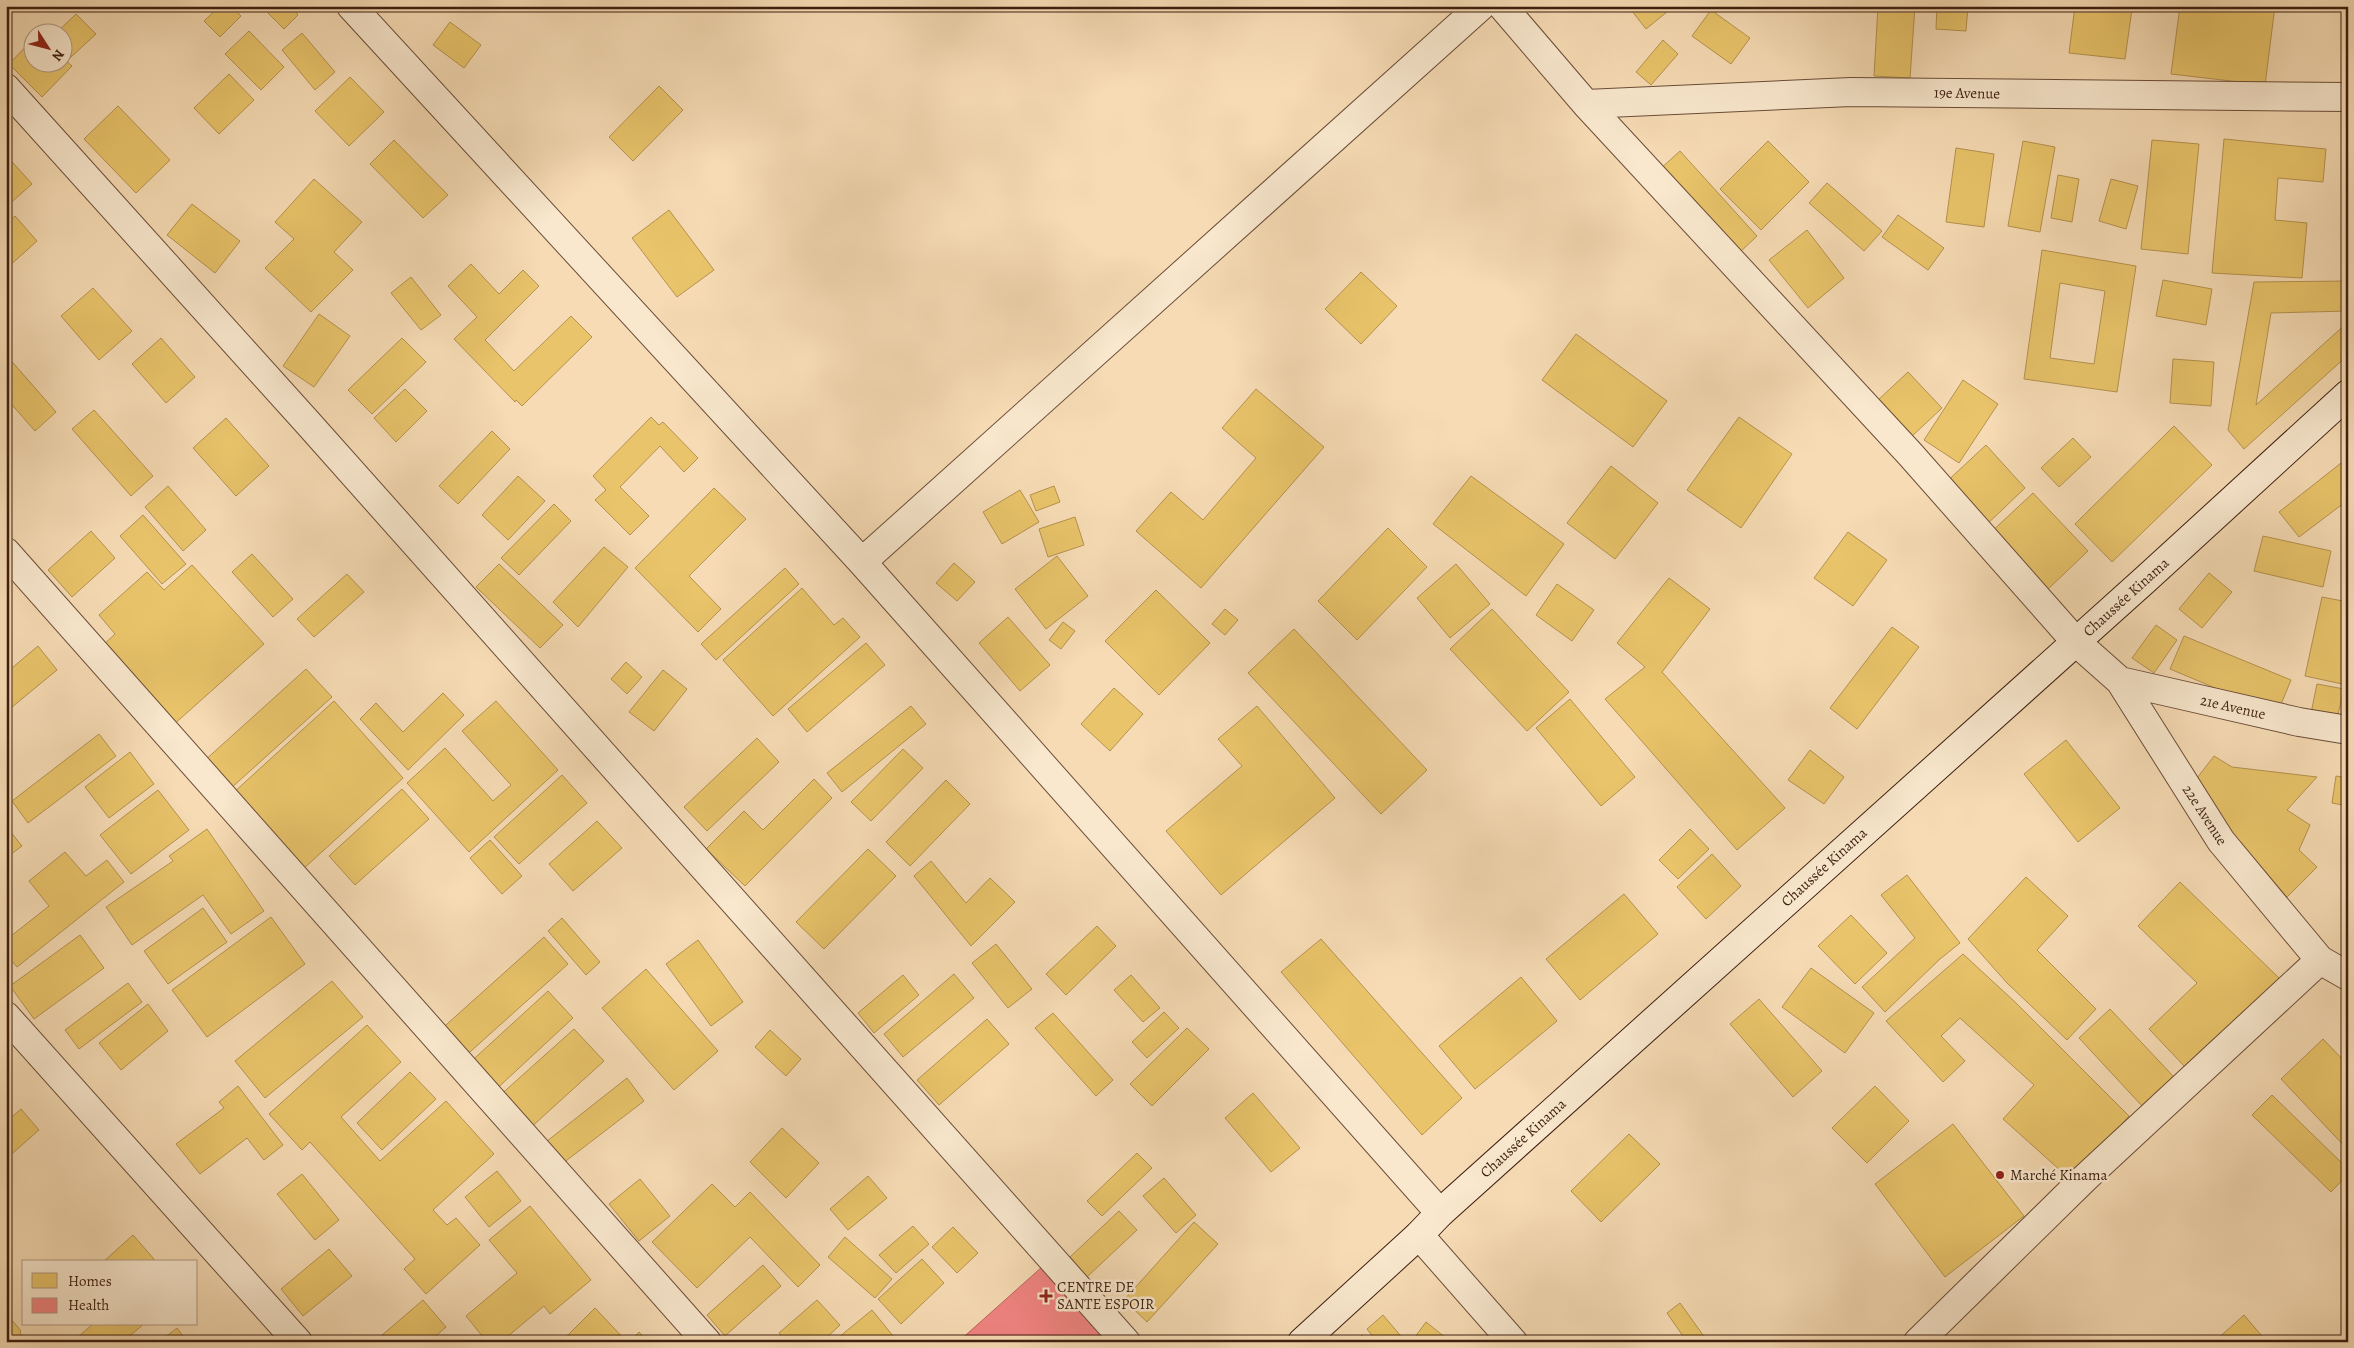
<svg xmlns="http://www.w3.org/2000/svg" width="2354" height="1348" font-family="Alegreya,serif">
<rect width="100%" height="100%" fill="#f6dbb4"/>
<filter id="stains"><feTurbulence type="fractalNoise" baseFrequency=".004" numOctaves="4"/><feColorMatrix values="0 0 0 0 .2 0 0 0 0 .09 0 0 0 0 .02 0 0 0 .5 -.17"/></filter>
<radialGradient id="worn" r=".72"><stop offset=".6" stop-color="#630" stop-opacity="0"/><stop offset="1" stop-color="#630" stop-opacity=".3"/></radialGradient>
<path fill="#e9c46a" stroke="#b5924f" fill-rule="evenodd" d="M 220,6 L 231,6 L 241,16 L 220,37 L 204,21 Z
M 261,6 L 290,6 L 298,15 L 284,29 Z
M 1628,6 L 1673,6 L 1673,7 L 1646,29 Z
M 1878,6 L 1915,6 L 1910,78 L 1874,76 Z
M 1937,6 L 1968,6 L 1966,31 L 1936,29 Z
M 2075,6 L 2108,6 L 2132,9 L 2125,59 L 2069,53 Z
M 2180,6 L 2275,6 L 2265,85 L 2171,74 Z
M 1711,10 L 1750,38 L 1731,64 L 1692,36 Z
M 76,14 L 96,34 L 70,58 L 62,51 L 62,32 L 57,32 Z
M 450,22 L 481,45 L 464,68 L 433,45 Z
M 249,31 L 284,67 L 261,90 L 225,54 Z
M 302,33 L 335,72 L 315,90 L 282,50 Z
M 32,40 L 32,62 L 62,62 L 62,57 L 72,66 L 42,97 L 9,64 Z
M 1663,40 L 1678,54 L 1651,85 L 1636,72 Z
M 229,74 L 254,100 L 219,134 L 194,108 Z
M 350,77 L 384,112 L 349,146 L 315,111 Z
M 659,86 L 683,110 L 633,161 L 609,137 Z
M 118,106 L 170,160 L 136,193 L 84,139 Z
M 2224,139 L 2326,149 L 2323,182 L 2278,178 L 2275,220 L 2307,223 L 2302,278 L 2212,273 Z
M 394,140 L 448,195 L 423,218 L 370,164 Z
M 2152,140 L 2199,144 L 2188,254 L 2141,249 Z
M 1768,141 L 1809,182 L 1761,230 L 1720,189 Z
M 2023,141 L 2055,147 L 2040,232 L 2008,226 Z
M 1956,148 L 1994,154 L 1984,227 L 1946,222 Z
M 1680,151 L 1757,236 L 1737,255 L 1659,170 Z
M 6,155 L 32,184 L 6,207 Z
M 2058,175 L 2079,179 L 2072,222 L 2051,218 Z
M 314,179 L 362,222 L 334,252 L 353,270 L 311,312 L 265,268 L 294,239 L 275,222 Z
M 2111,179 L 2138,186 L 2126,229 L 2099,221 Z
M 1827,183 L 1882,231 L 1864,251 L 1809,203 Z
M 192,204 L 240,241 L 215,273 L 167,235 Z
M 2348,206 L 2348,222 L 2343,221 Z
M 669,210 L 714,270 L 677,297 L 632,238 Z
M 1898,215 L 1944,248 L 1928,270 L 1882,237 Z
M 15,216 L 37,241 L 6,269 L 6,224 Z
M 1807,230 L 1844,278 L 1808,308 L 1769,260 Z
M 2042,250 L 2136,266 L 2117,392 L 2024,379 ZM 2060,283 L 2105,291 L 2094,364 L 2050,358 Z
M 471,264 L 499,294 L 523,270 L 539,286 L 485,340 L 514,371 L 571,316 L 592,337 L 522,406 L 516,400 L 515,402 L 454,339 L 477,317 L 448,286 Z
M 1361,272 L 1397,306 L 1361,344 L 1325,309 Z
M 411,277 L 441,315 L 421,330 L 391,293 Z
M 2163,280 L 2212,289 L 2206,325 L 2156,316 Z
M 2348,281 L 2348,311 L 2271,313 L 2256,405 L 2348,322 L 2348,355 L 2244,449 L 2228,430 L 2254,282 Z
M 93,288 L 132,331 L 99,360 L 61,316 Z
M 319,314 L 350,336 L 314,387 L 283,366 Z
M 1576,334 L 1667,401 L 1633,447 L 1542,380 Z
M 161,338 L 195,377 L 166,403 L 132,364 Z
M 402,338 L 426,362 L 372,414 L 348,390 Z
M 8,357 L 56,412 L 35,431 L 6,398 Z
M 2173,359 L 2214,362 L 2211,406 L 2170,403 Z
M 1908,372 L 1942,408 L 1910,438 L 1877,401 Z
M 1963,380 L 1998,404 L 1959,463 L 1924,440 Z
M 405,389 L 427,411 L 396,442 L 374,418 Z
M 1256,389 L 1324,447 L 1201,588 L 1136,531 L 1171,492 L 1203,520 L 1256,458 L 1222,428 Z
M 94,410 L 153,476 L 131,496 L 72,429 Z
M 651,417 L 659,425 L 663,422 L 698,458 L 684,472 L 660,446 L 620,487 L 649,516 L 630,535 L 595,500 L 606,490 L 593,476 Z
M 1739,417 L 1792,454 L 1741,528 L 1687,490 Z
M 226,418 L 269,466 L 236,496 L 193,448 Z
M 2174,426 L 2212,465 L 2112,562 L 2075,524 Z
M 492,431 L 510,449 L 458,504 L 439,486 Z
M 2073,438 L 2091,457 L 2059,487 L 2041,468 Z
M 1986,445 L 2025,488 L 1983,528 L 1943,485 Z
M 2341,463 L 2348,472 L 2348,500 L 2299,537 L 2279,512 Z
M 1611,466 L 1658,503 L 1615,559 L 1567,523 Z
M 518,476 L 545,501 L 508,540 L 482,515 Z
M 1471,476 L 1564,544 L 1526,596 L 1433,524 Z
M 168,486 L 206,530 L 183,551 L 145,507 Z
M 1054,486 L 1060,502 L 1036,511 L 1030,495 Z
M 714,488 L 746,519 L 689,576 L 721,609 L 698,632 L 635,568 Z
M 1020,490 L 1039,522 L 1002,544 L 983,512 Z
M 2033,493 L 2088,551 L 2044,593 L 1989,534 Z
M 554,504 L 571,521 L 519,575 L 501,558 Z
M 143,515 L 186,564 L 162,584 L 120,536 Z
M 1075,517 L 1084,545 L 1048,557 L 1039,529 Z
M 1388,528 L 1427,567 L 1357,640 L 1318,601 Z
M 91,531 L 115,558 L 72,597 L 48,570 Z
M 1848,532 L 1887,560 L 1853,606 L 1814,578 Z
M 2263,536 L 2331,551 L 2323,587 L 2254,571 Z
M 604,547 L 628,567 L 578,627 L 553,602 Z
M 252,554 L 293,599 L 273,617 L 232,572 Z
M 1057,556 L 1088,596 L 1046,629 L 1015,589 Z
M 954,563 L 975,582 L 957,601 L 936,583 Z
M 499,564 L 563,625 L 540,648 L 476,587 Z
M 1456,564 L 1490,604 L 1450,638 L 1417,598 Z
M 192,565 L 264,644 L 171,727 L 100,648 L 115,634 L 99,615 L 147,572 L 164,590 Z
M 785,568 L 799,584 L 716,660 L 701,644 Z
M 2209,573 L 2232,592 L 2202,628 L 2179,609 Z
M 347,574 L 364,592 L 314,637 L 297,619 Z
M 1669,578 L 1710,609 L 1662,672 L 1785,808 L 1737,850 L 1605,699 L 1645,667 L 1617,643 Z
M 1557,584 L 1594,610 L 1572,641 L 1536,615 Z
M 802,588 L 834,625 L 843,618 L 860,637 L 773,716 L 723,660 Z
M 1156,590 L 1210,643 L 1159,695 L 1105,641 Z
M 2322,597 L 2348,602 L 2347,685 L 2305,676 Z
M 1225,609 L 1238,620 L 1225,635 L 1212,624 Z
M 1492,609 L 1569,692 L 1527,731 L 1450,649 Z
M 1008,617 L 1050,665 L 1020,691 L 979,643 Z
M 1063,622 L 1075,631 L 1061,649 L 1049,640 Z
M 2156,625 L 2177,640 L 2154,673 L 2132,658 Z
M 1892,627 L 1919,647 L 1857,729 L 1830,708 Z
M 1294,629 L 1427,770 L 1381,814 L 1248,673 Z
M 2184,636 L 2291,680 L 2277,714 L 2170,669 Z
M 866,643 L 885,665 L 807,732 L 788,709 Z
M 38,646 L 57,670 L 6,712 L 6,673 Z
M 626,662 L 642,677 L 627,694 L 611,679 Z
M 306,669 L 332,697 L 229,790 L 203,762 Z
M 663,670 L 687,689 L 654,731 L 629,712 Z
M 2317,684 L 2344,689 L 2336,723 L 2310,718 Z
M 1114,688 L 1143,714 L 1110,751 L 1081,724 Z
M 443,693 L 464,715 L 408,770 L 360,719 L 376,703 L 403,732 Z
M 1570,699 L 1635,777 L 1601,806 L 1536,728 Z
M 334,701 L 403,778 L 301,871 L 232,794 Z
M 496,701 L 558,770 L 469,852 L 407,783 L 445,748 L 493,801 L 511,785 L 462,731 Z
M 911,706 L 926,724 L 842,792 L 827,773 Z
M 1257,706 L 1335,798 L 1221,895 L 1166,831 L 1242,766 L 1218,739 Z
M 99,734 L 116,756 L 28,823 L 12,801 Z
M 757,738 L 779,762 L 707,831 L 684,807 Z
M 2066,740 L 2120,808 L 2078,842 L 2024,774 Z
M 903,749 L 923,768 L 871,821 L 851,802 Z
M 1810,750 L 1844,777 L 1824,804 L 1788,780 Z
M 130,752 L 154,784 L 109,818 L 85,787 Z
M 2214,756 L 2232,767 L 2317,777 L 2287,810 L 2310,825 L 2299,850 L 2317,867 L 2283,901 L 2191,786 Z
M 562,775 L 587,803 L 519,864 L 494,837 Z
M 2336,776 L 2348,778 L 2348,806 L 2332,803 Z
M 814,779 L 832,798 L 745,886 L 706,849 L 744,811 L 763,830 Z
M 946,780 L 970,804 L 910,866 L 886,842 Z
M 402,789 L 429,819 L 355,885 L 329,856 Z
M 158,790 L 189,830 L 131,874 L 100,835 Z
M 597,821 L 622,848 L 573,891 L 549,864 Z
M 6,826 L 22,846 L 6,858 Z
M 207,829 L 264,911 L 231,934 L 203,895 L 132,945 L 106,907 L 173,861 L 169,856 Z
M 1690,829 L 1709,849 L 1678,879 L 1659,860 Z
M 490,840 L 522,876 L 502,894 L 470,858 Z
M 868,849 L 896,876 L 824,949 L 796,922 Z
M 65,852 L 86,876 L 107,860 L 124,882 L 17,967 L 6,954 L 6,940 L 49,906 L 29,881 Z
M 1712,854 L 1741,886 L 1706,919 L 1677,887 Z
M 931,861 L 966,903 L 990,878 L 1015,902 L 971,946 L 914,876 Z
M 1907,875 L 1960,943 L 1940,959 L 1885,1012 L 1862,987 L 1915,938 L 1881,895 Z
M 2026,877 L 2068,916 L 2037,950 L 2096,1009 L 2067,1040 L 2007,983 L 1968,939 Z
M 2180,882 L 2279,978 L 2186,1068 L 2149,1029 L 2197,983 L 2138,926 Z
M 1624,894 L 1658,934 L 1580,1000 L 1546,959 Z
M 203,908 L 227,942 L 168,984 L 144,951 Z
M 1851,915 L 1887,953 L 1855,984 L 1818,946 Z
M 271,917 L 305,964 L 207,1037 L 172,990 Z
M 562,918 L 600,962 L 586,975 L 548,931 Z
M 1097,926 L 1116,946 L 1066,995 L 1046,974 Z
M 80,935 L 104,968 L 34,1019 L 10,986 Z
M 544,937 L 568,964 L 461,1060 L 437,1033 Z
M 1321,939 L 1462,1098 L 1422,1135 L 1281,972 Z
M 698,940 L 743,1002 L 711,1026 L 666,964 Z
M 996,944 L 1032,989 L 1008,1008 L 972,963 Z
M 1963,954 L 2015,1002 L 2129,1116 L 2071,1180 L 2003,1119 L 2034,1085 L 1960,1018 L 1941,1036 L 1965,1061 L 1943,1082 L 1886,1021 Z
M 1811,968 L 1874,1013 L 1845,1053 L 1782,1007 Z
M 646,969 L 718,1051 L 674,1090 L 602,1008 Z
M 954,974 L 974,998 L 903,1057 L 884,1034 Z
M 903,975 L 919,995 L 874,1033 L 858,1013 Z
M 1131,975 L 1160,1008 L 1143,1022 L 1114,990 Z
M 1521,977 L 1557,1021 L 1475,1089 L 1439,1046 Z
M 332,981 L 363,1017 L 265,1098 L 235,1061 Z
M 128,983 L 142,1002 L 79,1049 L 65,1030 Z
M 548,991 L 573,1018 L 490,1095 L 465,1067 Z
M 1759,999 L 1822,1071 L 1793,1097 L 1730,1024 Z
M 148,1004 L 168,1031 L 121,1070 L 99,1043 Z
M 2110,1009 L 2174,1077 L 2142,1106 L 2079,1038 Z
M 1164,1012 L 1179,1028 L 1147,1058 L 1132,1042 Z
M 1053,1013 L 1113,1080 L 1096,1096 L 1035,1028 Z
M 987,1019 L 1009,1044 L 939,1105 L 917,1080 Z
M 367,1025 L 401,1062 L 341,1117 L 380,1161 L 446,1101 L 494,1154 L 433,1210 L 447,1225 L 456,1218 L 480,1245 L 426,1294 L 404,1269 L 415,1259 L 310,1142 L 302,1150 L 269,1114 Z
M 1187,1028 L 1209,1049 L 1152,1106 L 1130,1084 Z
M 574,1029 L 604,1061 L 527,1131 L 497,1098 Z
M 770,1030 L 801,1059 L 786,1076 L 755,1047 Z
M 2323,1039 L 2348,1065 L 2348,1150 L 2281,1079 Z
M 410,1072 L 436,1099 L 382,1150 L 357,1123 Z
M 627,1078 L 644,1101 L 558,1167 L 542,1145 Z
M 238,1086 L 283,1145 L 264,1160 L 247,1138 L 200,1174 L 176,1144 L 224,1108 L 219,1102 Z
M 1875,1086 L 1909,1121 L 1867,1163 L 1832,1128 Z
M 1253,1093 L 1300,1148 L 1271,1172 L 1225,1118 Z
M 2272,1095 L 2348,1169 L 2348,1174 L 2331,1192 L 2252,1115 Z
M 21,1109 L 39,1130 L 6,1159 L 6,1122 Z
M 1953,1124 L 2024,1216 L 1945,1277 L 1875,1184 Z
M 782,1128 L 819,1163 L 786,1198 L 750,1162 Z
M 1629,1134 L 1660,1164 L 1601,1222 L 1571,1191 Z
M 1137,1153 L 1152,1168 L 1102,1216 L 1087,1201 Z
M 497,1171 L 521,1201 L 489,1227 L 465,1197 Z
M 302,1174 L 339,1220 L 315,1240 L 277,1194 Z
M 868,1176 L 887,1198 L 848,1230 L 830,1209 Z
M 1164,1178 L 1196,1215 L 1176,1233 L 1143,1196 Z
M 640,1179 L 670,1216 L 639,1241 L 609,1204 Z
M 712,1184 L 735,1207 L 750,1192 L 820,1265 L 798,1287 L 750,1237 L 697,1288 L 652,1242 Z
M 530,1206 L 591,1280 L 550,1314 L 544,1306 L 501,1342 L 487,1342 L 466,1316 L 517,1273 L 489,1240 Z
M 1119,1211 L 1137,1230 L 1087,1277 L 1070,1257 Z
M 1194,1222 L 1218,1244 L 1147,1322 L 1124,1300 Z
M 913,1226 L 929,1244 L 896,1273 L 879,1255 Z
M 953,1227 L 978,1253 L 957,1273 L 932,1247 Z
M 133,1235 L 154,1259 L 151,1262 L 103,1262 Z
M 845,1237 L 892,1279 L 875,1298 L 828,1257 Z
M 329,1249 L 352,1276 L 303,1316 L 281,1289 Z
M 922,1259 L 944,1283 L 901,1324 L 878,1299 Z
M 763,1265 L 781,1286 L 725,1336 L 707,1315 Z
M 423,1300 L 446,1327 L 429,1342 L 374,1342 Z
M 817,1300 L 840,1325 L 822,1342 L 786,1342 L 779,1333 Z
M 1680,1303 L 1708,1342 L 1687,1342 L 1667,1313 Z
M 595,1308 L 627,1342 L 561,1342 Z
M 872,1310 L 898,1342 L 833,1342 Z
M 6,1313 L 21,1331 L 20,1333 L 27,1342 L 6,1342 Z
M 1383,1315 L 1405,1341 L 1404,1342 L 1377,1342 L 1367,1329 Z
M 2244,1315 L 2267,1342 L 2214,1342 Z
M 1426,1322 L 1446,1338 L 1443,1342 L 1412,1341 Z
M 93,1324 L 144,1324 L 122,1342 L 72,1342 Z
M 177,1328 L 187,1342 L 159,1342 Z
M 639,1332 L 648,1342 L 629,1342 Z
M 1362,1335 L 1368,1342 L 1355,1342 Z"/>
<path fill="#f28482" stroke="#bc6560" d="M 1052,1258 L 1112,1334 L 1104,1342 L 958,1342 Z"/>
<g fill="none" stroke-linecap="round" stroke-linejoin="round">
<defs>
<path id="street" d="M 351,6 L 862,562 L 1440,1213
M 1502,6 L 1586,104 L 1910,454 L 2076,642 L 2120,681 L 2221,841 L 2320,960 L 2348,976
M 6,88 L 308,423 L 1126,1342
M 1586,104 L 1851,92 L 2348,97
M 6,552 L 707,1342
M 862,562 L 1481,6
M 2120,681 L 2299,722 L 2348,730
M 6,1016 L 298,1342
M 1419,1235 L 1513,1342
M 1918,1342 L 2085,1178 L 2320,960"/>
<path id="secondary" d="M 1302,1342 L 1419,1235 L 1440,1213 L 2147,578 L 2348,394"/>
</defs>
<use href="#street" stroke="#6b4d38" stroke-width="30"/>
<use href="#secondary" stroke="#3d1e0f" stroke-width="30"/>
<use href="#street" stroke="#f9e8ce" stroke-width="28"/>
<use href="#secondary" stroke="#f9e8ce" stroke-width="28"/>
</g>
<g fill="#8f2418" stroke="#f9e8ce" stroke-width="2">
<circle cx="2000" cy="1175" r="5"/>
<path d="M1043.5 1288.5h5v5h5v5h-5v5h-5v-5h-5v-5h5z"/>
</g>
<g text-anchor="middle" dominant-baseline="central" stroke-width="5" stroke-linejoin="round" paint-order="stroke">
<g font-size="15" fill="#3d1e0f" stroke="#f9e8ce">
<text transform="translate(1967 93) rotate(1)">19e Avenue</text>
<text transform="translate(2126 597) rotate(-42)">Chaussée Kinama</text>
<text transform="translate(2233 707) rotate(13)">21e Avenue</text>
<text transform="translate(2205 815) rotate(57)">22e Avenue</text>
<text transform="translate(1824 867) rotate(-42)">Chaussée Kinama</text>
<text transform="translate(1523 1138) rotate(-42)">Chaussée Kinama</text>
</g>
<g font-size="15" fill="#3d1e0f" stroke="#f9e8ce" text-anchor="start">
<text x="2010" y="1175">Marché Kinama</text>
<text x="1057" y="1287">CENTRE DE<tspan x="1057" dy="17">SANTE ESPOIR</tspan></text>
</g>
</g>
<rect width="2354" height="1348" fill="none" stroke="#f6dbb4" stroke-width="25"/>
<rect x="8" y="8" width="2339" height="1333" fill="none" stroke="#3d1e0f" stroke-width="2.5"/>
<rect x="12" y="12" width="2329" height="1323" fill="none" stroke="#3d1e0f"/>
<rect x="22" y="1260" width="175" height="65" fill="#f9e8ce" stroke="#ae9782"/>
<rect x="32" y="1273" width="25" height="15" fill="#e9c46a" stroke="#ae9782"/>
<text x="68" y="1286" font-size="15" fill="#3d1e0f">Homes</text>
<rect x="32" y="1298" width="25" height="15" fill="#f28482" stroke="#ae9782"/>
<text x="68" y="1310" font-size="15" fill="#3d1e0f">Health</text>
<g transform="translate(48 48) rotate(126)"><circle r="24" fill="#f9e8ce" stroke="#ae9782"/>
<path d="M0-4L9 19L0 12L-9 19Z" fill="#8f2418"/>
<text y="-8" font-size="14" font-weight="bold" text-anchor="middle" fill="#3d1e0f">N</text>
</g>
<rect width="100%" height="100%" filter="url(#stains)"/>
<rect width="100%" height="100%" fill="url(#worn)"/>
</svg>
